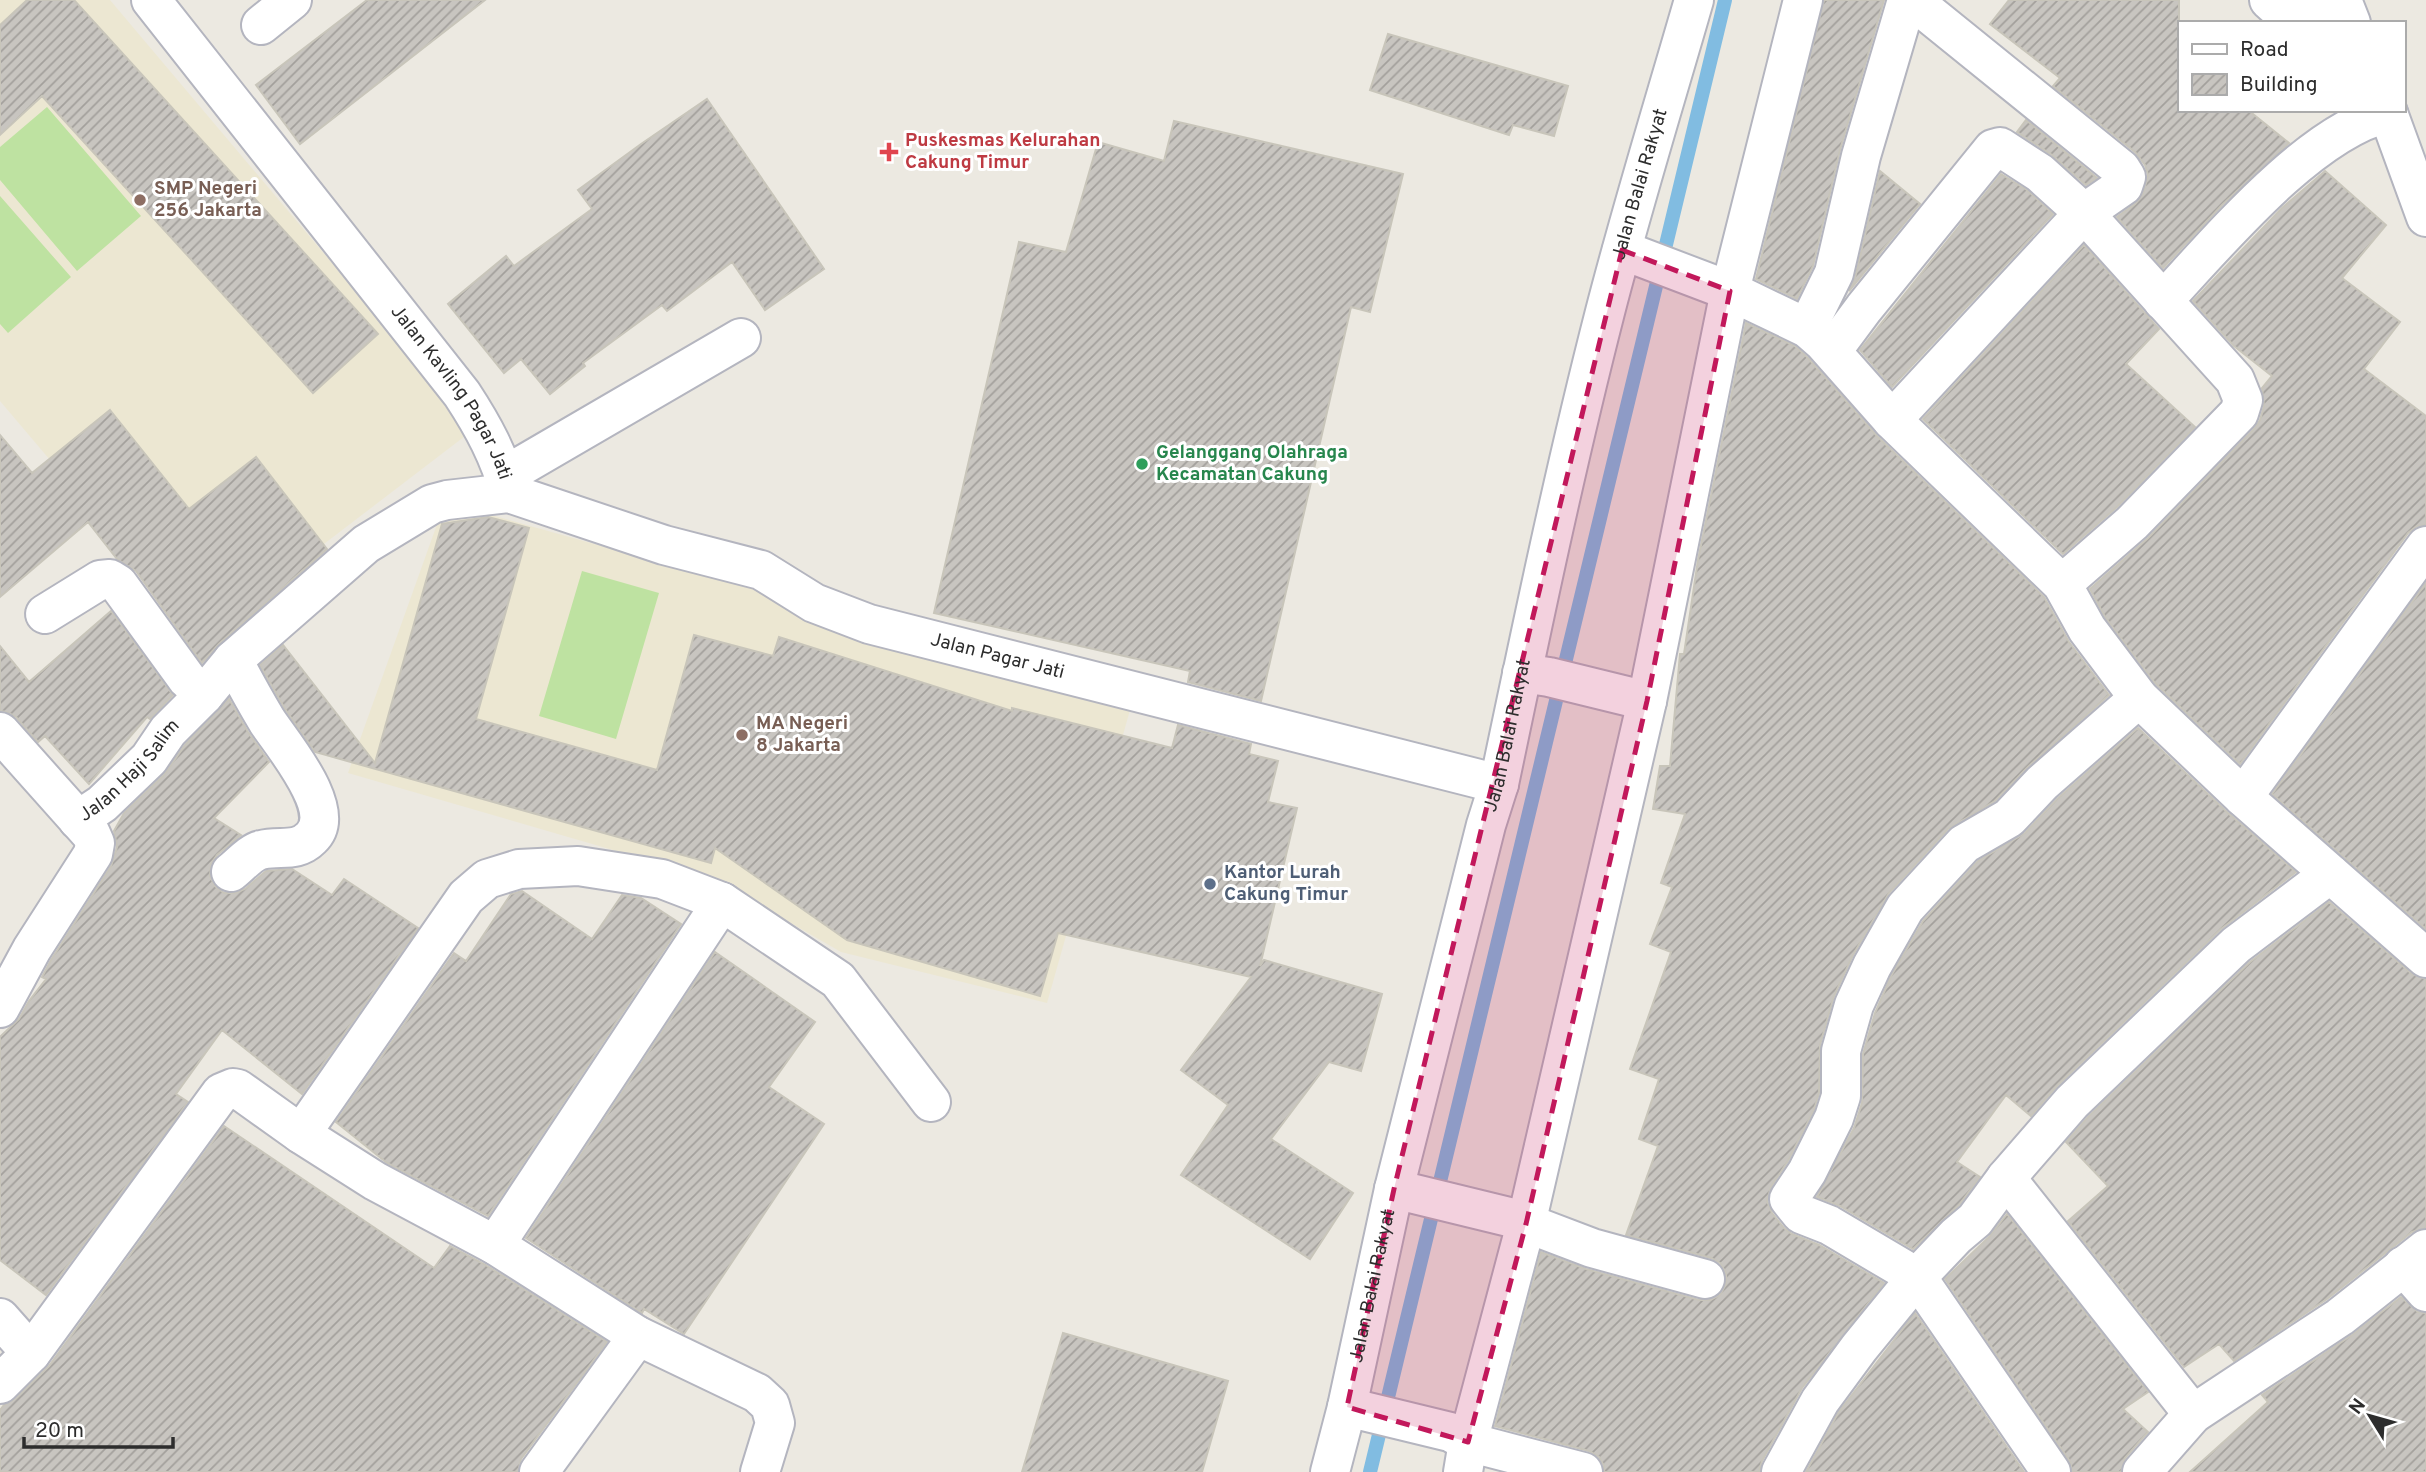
<svg xmlns="http://www.w3.org/2000/svg" width="2426" height="1472" font-family="Overpass,sans-serif">
<defs>
<pattern id="building-hatch" width="6" height="6" patternUnits="userSpaceOnUse" patternTransform="scale(1.75)"><rect width="6" height="6" fill="#c8c5c0"/><path d="M-1 1l2-2M0 6l6-6M5 7l2-2" fill="none" stroke="#a3a09c"/></pattern>
</defs>
<rect width="100%" height="100%" fill="#ece9e1"/>
<path fill="#ece7d2" d="M 0,0 L 110,0 L 473,430 L 201,638 L 0,401 Z
M 445,502 L 1134,696 L 1047,1003 L 841,952 L 716,880 L 348,773 Z"/>
<path fill="#bee2a1" d="M 47,107 L 141,216 L 77,271 L 0,180 L 0,147 Z
M 0,196 L 71,277 L 8,333 L 0,324 Z
M 582,571 L 659,593 L 616,739 L 539,716 Z"/>
<g fill="none" stroke-linecap="round" stroke-linejoin="round">
<path stroke="#81bce1" stroke-width="14" d="M 1370,1472 L 1725,0"/>
</g>
<path fill="url(#building-hatch)" stroke="#c8c5ba" stroke-width="2" d="M 27,0 L 74,0 L 378,334 L 313,393 L 42,96 L 0,135 L 0,25 Z
M 367,0 L 485,0 L 300,144 L 256,85 Z
M 1824,0 L 1884,0 L 1840,150 L 1813,266 L 1797,299 L 1756,279 Z
M 2009,0 L 2179,0 L 2179,110 L 2248,110 L 2289,143 L 2222,205 L 2163,268 L 2117,217 L 2135,204 L 2143,194 L 2148,175 L 2145,165 L 2135,152 L 2053,86 L 2060,78 L 1990,24 Z
M 1388,34 L 1568,86 L 1554,136 L 1513,125 L 1509,135 L 1370,90 Z
M 707,99 L 824,269 L 765,310 L 732,262 L 667,311 L 662,305 L 583,363 L 585,366 L 550,394 L 521,359 L 504,373 L 448,304 L 506,256 L 514,266 L 592,209 L 578,190 L 641,144 Z
M 2026,120 L 2097,178 L 2086,185 L 2052,155 L 2017,132 Z
M 1174,121 L 1403,174 L 1370,312 L 1351,307 L 1261,701 L 1188,682 L 1190,671 L 934,613 L 1019,242 L 1066,252 L 1098,142 L 1164,161 Z
M 1880,171 L 1920,204 L 1849,291 L 1855,278 Z
M 2325,171 L 2386,225 L 2342,278 L 2400,322 L 2364,369 L 2426,416 L 2426,525 L 2417,526 L 2408,533 L 2240,764 L 2155,683 L 2105,617 L 2090,589 L 2148,538 L 2255,428 L 2260,420 L 2264,406 L 2262,388 L 2272,376 L 2234,346 L 2193,301 L 2282,208 Z
M 2001,174 L 2027,190 L 2053,214 L 1892,387 L 1860,350 Z
M 2084,245 L 2159,329 L 2126,364 L 2195,427 L 2117,507 L 2063,554 L 1923,419 Z
M 1746,323 L 1795,346 L 1808,358 L 1877,436 L 2044,597 L 2069,642 L 2109,695 L 2028,767 L 1995,801 L 1948,829 L 1889,893 L 1853,955 L 1834,996 L 1820,1045 L 1819,1093 L 1814,1110 L 1788,1161 L 1771,1187 L 1767,1201 L 1772,1213 L 1784,1228 L 1792,1234 L 1819,1245 L 1884,1283 L 1802,1388 L 1762,1461 L 1759,1472 L 1604,1472 L 1604,1466 L 1599,1457 L 1589,1451 L 1495,1426 L 1541,1252 L 1586,1269 L 1699,1300 L 1710,1300 L 1720,1295 L 1726,1284 L 1726,1273 L 1720,1263 L 1711,1258 L 1626,1235 L 1658,1146 L 1639,1139 L 1659,1079 L 1630,1069 L 1671,952 L 1650,944 L 1672,887 L 1661,883 L 1685,814 L 1653,809 L 1660,766 L 1670,766 L 1680,654 L 1684,654 L 1698,560 Z
M 110,410 L 189,509 L 256,457 L 327,549 L 219,644 L 202,663 L 136,571 L 117,559 L 88,522 L 0,597 L 0,435 L 32,473 Z
M 488,517 L 529,528 L 476,719 L 657,770 L 694,635 L 773,656 L 779,637 L 1012,711 L 1012,708 L 1172,748 L 1178,725 L 1251,744 L 1249,754 L 1278,761 L 1268,802 L 1297,808 L 1260,966 L 1264,960 L 1382,994 L 1361,1071 L 1329,1062 L 1271,1139 L 1353,1193 L 1310,1259 L 1181,1175 L 1228,1105 L 1181,1070 L 1251,977 L 1058,933 L 1040,996 L 847,940 L 715,848 L 711,863 L 315,752 L 285,709 L 260,665 L 283,645 L 375,763 L 442,524 Z
M 2426,583 L 2426,929 L 2272,794 Z
M 111,611 L 173,695 L 150,719 L 147,717 L 89,784 L 45,736 L 38,742 L 16,717 L 7,712 L 0,711 L 0,646 L 29,682 Z
M 229,699 L 248,732 L 269,762 L 214,818 L 241,835 L 217,855 L 211,864 L 210,876 L 215,886 L 224,893 L 235,893 L 245,889 L 266,871 L 292,869 L 332,895 L 344,879 L 418,928 L 302,1094 L 222,1030 L 176,1094 L 188,1102 L 46,1295 L 0,1260 L 0,1037 L 19,1019 L 29,1001 L 46,979 L 42,977 L 51,960 L 111,866 L 117,847 L 114,831 L 124,813 L 164,775 L 185,745 Z
M 2138,728 L 2228,813 L 2296,872 L 2221,929 L 2057,1086 L 2031,1116 L 2006,1095 L 1957,1162 L 1980,1177 L 1959,1205 L 1913,1249 L 1840,1206 L 1817,1197 L 1854,1128 L 1862,1103 L 1863,1054 L 1875,1013 L 1891,976 L 1923,921 L 1978,861 L 2025,833 L 2057,799 Z
M 522,891 L 592,939 L 622,895 L 641,898 L 681,924 L 488,1216 L 387,1163 L 336,1122 L 454,953 L 466,961 L 511,894 Z
M 2329,902 L 2412,974 L 2426,979 L 2426,1228 L 2412,1232 L 2327,1299 L 2234,1361 L 2219,1344 L 2184,1367 L 2068,1221 L 2108,1186 L 2066,1142 L 2088,1117 L 2250,962 Z
M 715,952 L 815,1022 L 769,1087 L 824,1124 L 684,1334 L 644,1309 L 642,1313 L 526,1238 Z
M 224,1126 L 434,1268 L 450,1246 L 484,1264 L 607,1342 L 521,1459 L 518,1472 L 0,1472 L 0,1410 L 4,1405 L 15,1399 L 49,1366 Z
M 2007,1214 L 2148,1392 L 2123,1409 L 2148,1432 L 2125,1458 L 2121,1472 L 2073,1472 L 2069,1460 L 1945,1279 L 1989,1237 Z
M 2401,1297 L 2418,1312 L 2426,1313 L 2426,1472 L 2190,1472 L 2268,1402 L 2262,1395 L 2352,1335 Z
M 1915,1313 L 2024,1472 L 1806,1472 L 1838,1413 Z
M 1063,1333 L 1228,1381 L 1202,1472 L 1022,1472 Z"/>
<g fill="none" stroke-linecap="round" stroke-linejoin="round">
<defs>
<g id="minor">
<path id="s1" d="M 151,0 L 462,394 C 483,426 500,457 509,493"/>
<path d="M 2269,0 L 2288,17 L 2312,9 L 2327,0"/>
<path d="M 2342,0 L 2351,23"/>
<path d="M 261,25 L 292,0"/>
<path d="M 2387,110 L 2426,217"/>
<path d="M 1622,250 L 1730,291 L 1807,328 L 1823,342 L 1892,420 L 2062,584 L 2087,629 L 2139,698 L 2243,797 L 2426,958"/>
<path d="M 2163,301 C 2218,242 2310,131 2388,113"/>
<path d="M 1807,328 L 1834,273 L 1861,156 L 1907,0"/>
<path d="M 1832,351 L 1864,308 L 1993,149 L 2000,147 L 2040,173 L 2084,213 L 2235,380 L 2243,400 L 2239,413 L 2132,523 L 2062,584"/>
<path d="M 1892,420 L 2084,213 L 2123,186 L 2126,177 L 2121,169 L 1912,0"/>
<path d="M 504,476 L 741,338"/>
<path d="M 45,614 L 100,580 L 110,579 L 118,584 L 187,679 L 204,695"/>
<path d="M 1522,673 L 1549,677 L 1647,701"/>
<path d="M 0,732 L 91,834 L 95,843 L 93,854 L 32,949 L 0,1008"/>
<path d="M 2243,797 L 2426,546"/>
<path id="s2" d="M 78,820 L 102,804 L 149,759 L 168,731 L 204,695 L 233,660 L 366,544 L 432,504 L 447,500 L 509,493 L 664,545 L 761,570 L 814,603 L 869,624 L 1499,784"/>
<path d="M 231,872 C 239,866 251,852 261,850 C 280,845 296,853 311,838 C 340,811 282,744 267,721 C 255,701 244,681 233,660"/>
<path d="M 301,1134 L 466,897 L 487,879 L 519,869 L 578,866 L 662,879 L 722,902 L 838,980 L 931,1102"/>
<path d="M 2006,1178 L 2193,1414"/>
<path d="M 1394,1189 L 1513,1218 L 1592,1248 L 1705,1279"/>
<path d="M 495,1245 L 722,902"/>
<path d="M 2403,1266 L 2426,1292"/>
<path d="M 0,1318 L 31,1353"/>
<path d="M 0,1384 L 31,1353 L 221,1093 L 233,1088 L 238,1089 L 301,1134 L 375,1181 L 495,1245 L 638,1336 L 757,1393 L 770,1405 L 775,1423 L 760,1472"/>
<path d="M 1347,1407 L 1450,1432 L 1468,1442 L 1583,1472"/>
<path d="M 539,1472 L 638,1336"/>
<path id="s3" d="M 1330,1472 L 1347,1407 L 1394,1189 L 1486,825 L 1499,784 C 1532,626 1565,468 1605,312 C 1632,207 1664,104 1694,0"/>
<path d="M 1463,1472 L 1468,1442 L 1526,1224 L 1647,701 L 1730,291 L 1803,0"/>
<path d="M 1781,1472 L 1820,1401 L 1859,1348 L 1917,1277 L 1956,1236 L 1975,1220 L 2006,1178 L 2072,1102 L 2236,945 L 2330,874"/>
<path d="M 2051,1472 L 1917,1277 L 1829,1225 L 1801,1214 L 1789,1199 L 1807,1172 L 1834,1118 L 1841,1096 L 1841,1051 L 1854,1005 L 1872,966 L 1905,908 L 1964,844 L 2009,818 L 2042,783 L 2139,698"/>
<path d="M 2142,1472 L 2193,1414 L 2340,1317 L 2426,1249"/>
</g>
</defs>
<use href="#minor" stroke="#b4b5bf" stroke-width="42"/>
<use href="#minor" stroke="#fff" stroke-width="38"/>
</g>
<path fill="#c2185b" fill-opacity="0.2" stroke="#c2185b" stroke-width="5" stroke-dasharray="14 9" stroke-linejoin="round" d="M 1622,250 L 1730,291 L 1647,701 L 1526,1224 L 1468,1442 L 1347,1407 L 1394,1189 Z"/>
<path fill="#e0444e" stroke="#fff" stroke-width="2.5" d="M885.5 141.5h7v7h7v7h-7v7h-7v-7h-7v-7h7z"/>
<g fill="#8d6e63" stroke="#fff" stroke-width="2.5">
<circle cx="140" cy="200" r="7"/>
<circle cx="742" cy="735" r="7"/>
</g>
<circle fill="#2e9e5b" stroke="#fff" stroke-width="2.5" cx="1142" cy="464" r="7"/>
<circle fill="#5c6f8a" stroke="#fff" stroke-width="2.5" cx="1210" cy="884" r="7"/>
<g text-anchor="middle" dominant-baseline="central" stroke-width="6" stroke-linejoin="round" paint-order="stroke">
<g font-size="19" font-weight="bold" fill="#be3a42" stroke="#fff" text-anchor="start">
<text x="905" y="141">Puskesmas Kelurahan<tspan x="905" dy="22">Cakung Timur</tspan></text>
</g>
<g font-size="19" fill="#2d2d2d" stroke="#fff">
<text stroke="none"><textPath href="#s3" startOffset="1325">Jalan Balai Rakyat</textPath></text>
<text stroke="none"><textPath href="#s1" startOffset="495">Jalan Kavling Pagar Jati</textPath></text>
<text stroke="none"><textPath href="#s2" startOffset="1073">Jalan Pagar Jati</textPath></text>
<text stroke="none"><textPath href="#s3" startOffset="758">Jalan Balai Rakyat</textPath></text>
<text stroke="none"><textPath href="#s2" startOffset="72">Jalan Haji Salim</textPath></text>
<text stroke="none"><textPath href="#s3" startOffset="191">Jalan Balai Rakyat</textPath></text>
</g>
<g font-size="19" font-weight="bold" fill="#785e54" stroke="#fff" text-anchor="start">
<text x="154" y="189">SMP Negeri<tspan x="154" dy="22">256 Jakarta</tspan></text>
<text x="756" y="724">MA Negeri<tspan x="756" dy="22">8 Jakarta</tspan></text>
</g>
<g font-size="19" font-weight="bold" fill="#27864d" stroke="#fff" text-anchor="start">
<text x="1156" y="453">Gelanggang Olahraga<tspan x="1156" dy="22">Kecamatan Cakung</tspan></text>
</g>
<g font-size="19" font-weight="bold" fill="#4e5e75" stroke="#fff" text-anchor="start">
<text x="1224" y="873">Kantor Lurah<tspan x="1224" dy="22">Cakung Timur</tspan></text>
</g>
</g>
<rect x="2178" y="21" width="228" height="91" fill="#ffffff" stroke="#ababab" stroke-width="2"/>
<rect x="2192" y="44" width="35" height="10" fill="#ffffff" stroke="#ababab" stroke-width="2"/>
<text x="2240" y="56" font-size="21" fill="#2d2d2d">Road</text>
<rect x="2192" y="74" width="35" height="21" fill="url(#building-hatch)" stroke="#ababab" stroke-width="2"/>
<text x="2240" y="91" font-size="21" fill="#2d2d2d">Building</text>
<g transform="translate(2370 1416) rotate(307)" stroke="#ffffff" stroke-width="5" paint-order="stroke">
<path d="M0-5L12 26L0 18L-12 26Z" fill="#2d2d2d"/>
<text y="-10" font-size="19" font-weight="bold" text-anchor="middle" fill="#2d2d2d">N</text>
</g>
<path d="M24 1437v10h149v-10" fill="none" stroke="#2d2d2d" stroke-width="3.5"/>
<text x="35" y="1437" font-size="21" fill="#2d2d2d" stroke="#ffffff" stroke-width="5" paint-order="stroke">20 m</text>
</svg>
